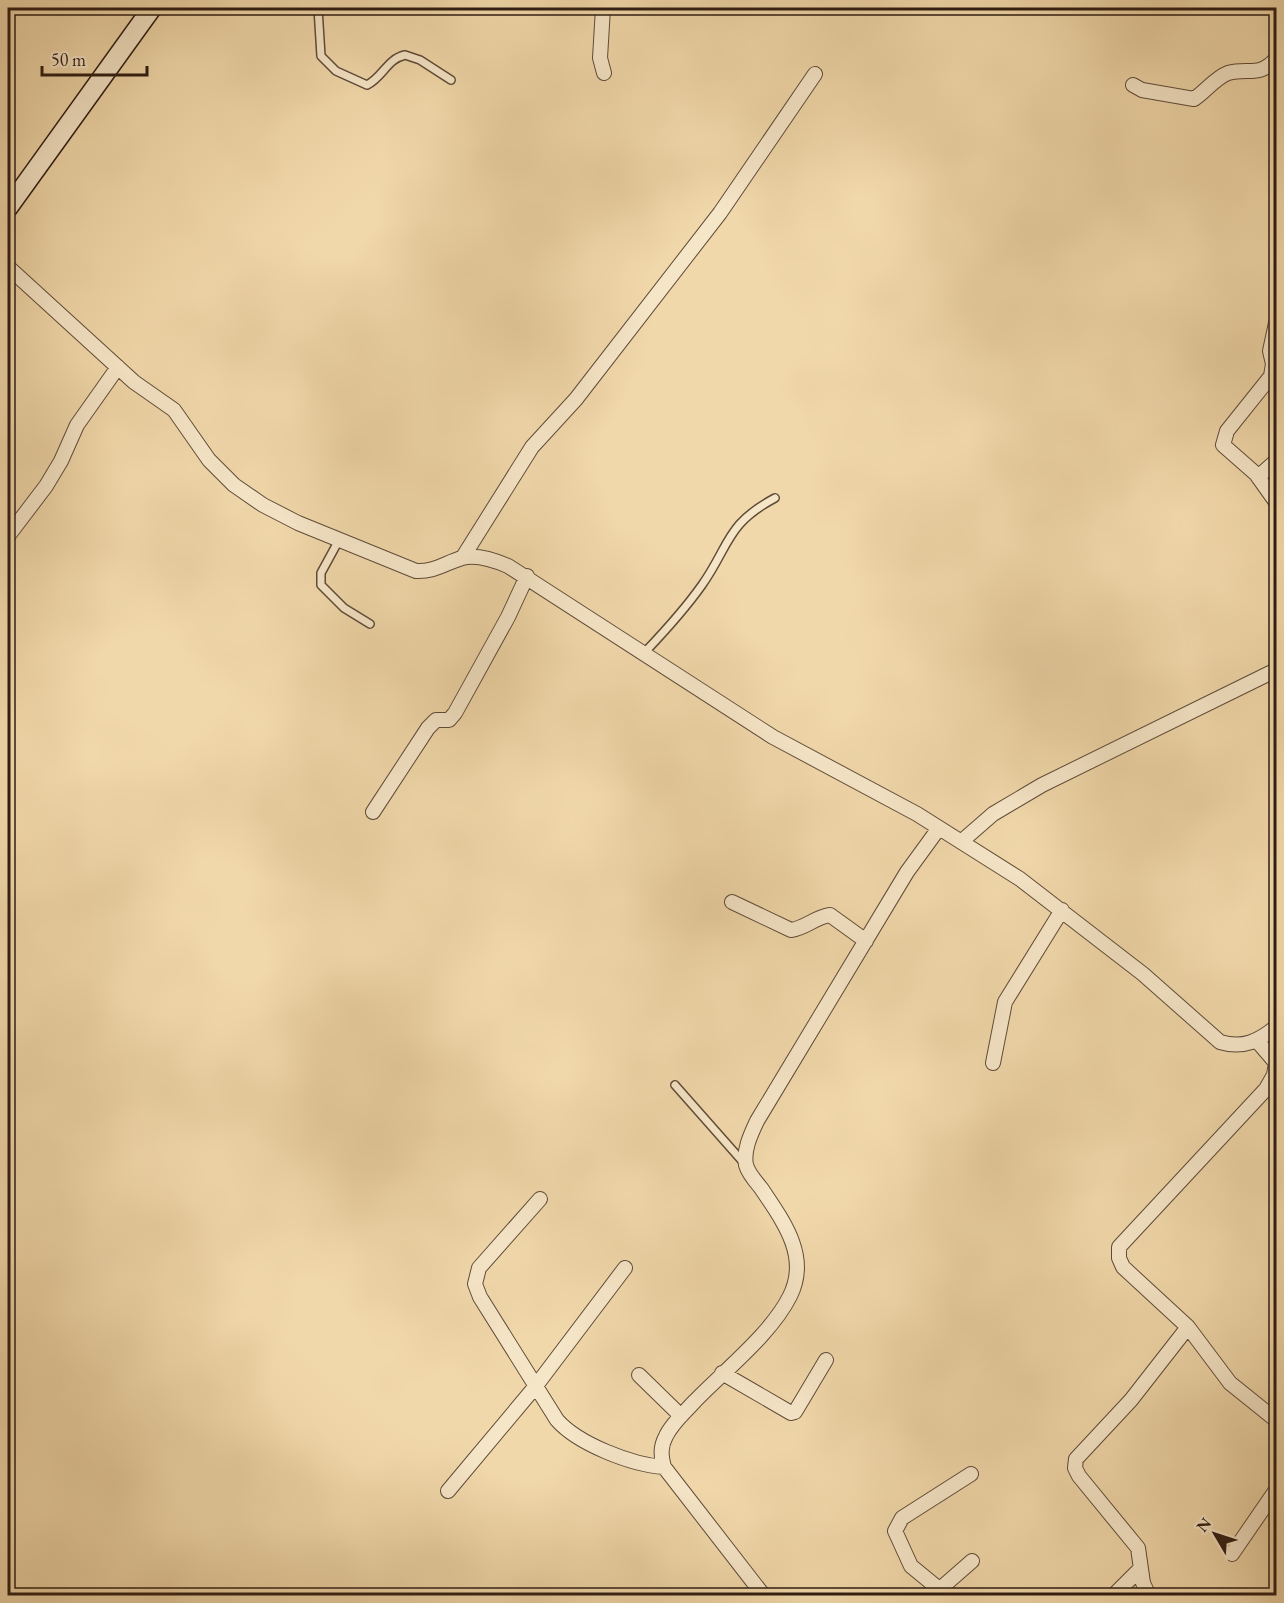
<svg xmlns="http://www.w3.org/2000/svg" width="1284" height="1603" font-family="'EB Garamond',serif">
<rect width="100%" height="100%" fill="#f1d8aa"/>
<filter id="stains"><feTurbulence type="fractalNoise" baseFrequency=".00333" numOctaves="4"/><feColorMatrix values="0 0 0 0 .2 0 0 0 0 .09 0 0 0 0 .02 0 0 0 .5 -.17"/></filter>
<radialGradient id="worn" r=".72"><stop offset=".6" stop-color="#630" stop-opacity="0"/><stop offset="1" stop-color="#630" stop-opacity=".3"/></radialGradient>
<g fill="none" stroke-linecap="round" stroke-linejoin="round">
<defs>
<path id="lane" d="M 318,8 L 321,56 L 336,71 L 367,85 C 383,77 387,59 405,55 L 420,60 L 451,80
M 339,540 L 321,573 L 321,585 L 344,608 L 370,624
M 645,652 C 665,631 685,609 702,585 C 730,545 726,524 775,498
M 675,1085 L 743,1162"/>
<path id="street" d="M 603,8 L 600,58 L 604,73
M 1133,85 L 1142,90 L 1194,99 C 1206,91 1215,78 1228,73 C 1249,67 1258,78 1276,59
M 8,267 L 134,382 L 174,410 L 209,460 L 234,485 L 263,505 L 298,523 L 416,571 C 434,572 445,563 462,558 C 477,554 494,560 508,566 L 773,737 L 917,814 L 1020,879 L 1143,974 L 1220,1042 C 1243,1049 1259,1041 1276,1027
M 1276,323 L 1270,351 L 1273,364 L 1271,376 L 1227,431 L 1223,445 L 1256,474 L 1276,502
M 1258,477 L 1276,461
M 8,536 L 46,486 L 61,461 L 77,425 L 118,367
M 463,557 L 532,447 L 576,399 L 720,213 L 815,74
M 373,812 L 428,728 L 436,720 L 449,720 L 455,713 L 508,617 L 527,576
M 962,841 L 993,814 L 1042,785 L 1276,670
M 732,902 L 791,930 C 806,928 815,917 830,915 L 866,941
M 1258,1042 L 1276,1063 L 1274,1075 L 1266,1089 L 1119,1247 L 1119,1258 L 1123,1267 L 1188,1327 L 1230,1383 L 1276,1420
M 993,1063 L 1005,1002 L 1062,910
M 540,1199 L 479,1268 L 475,1284 L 480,1297 L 557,1420 C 578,1444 632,1465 664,1467
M 722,1373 L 791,1413 L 795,1412 L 826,1360
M 639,1375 L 681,1416
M 448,1491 L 535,1387 L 625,1268
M 1232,1554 L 1276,1490
M 939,1589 L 911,1566 L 895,1531 L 902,1518 L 971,1474
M 764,1596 L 664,1467 C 661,1456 660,1447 666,1436 C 672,1423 685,1412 695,1401 C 725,1370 771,1334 790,1296 C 810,1256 783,1221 761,1188 C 756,1182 748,1173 746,1165 C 743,1150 751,1134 757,1121 L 907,872 L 939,828
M 932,1596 L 972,1561
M 1113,1596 L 1141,1568
M 1149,1596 L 1143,1583 L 1138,1548 L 1079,1476 L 1075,1468 L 1076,1459 L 1131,1400 L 1188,1327"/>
<path id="secondary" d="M 8,208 L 152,8"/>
</defs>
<use href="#lane" stroke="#5f4b39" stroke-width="10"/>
<use href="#street" stroke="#5f4b39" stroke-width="16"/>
<use href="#secondary" stroke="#2e1c13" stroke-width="21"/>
<use href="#lane" stroke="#f6e6c8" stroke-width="7"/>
<use href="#street" stroke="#f6e6c8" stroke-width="14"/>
<use href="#secondary" stroke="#f6e6c8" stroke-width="18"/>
</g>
<rect width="1284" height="1603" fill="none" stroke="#f1d8aa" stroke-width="30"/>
<rect x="9" y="9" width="1266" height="1585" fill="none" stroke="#2e1c13" stroke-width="3"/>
<rect x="15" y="15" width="1254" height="1573" fill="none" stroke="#2e1c13" stroke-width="1.5"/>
<g transform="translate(1215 1534) rotate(309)" stroke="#f6e6c8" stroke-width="4.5" paint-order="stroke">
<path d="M0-4.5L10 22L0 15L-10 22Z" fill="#2e1c13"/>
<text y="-9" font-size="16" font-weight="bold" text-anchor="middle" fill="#2e1c13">N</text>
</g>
<path d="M42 66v9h105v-9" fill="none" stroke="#2e1c13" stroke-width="3"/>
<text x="51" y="66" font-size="18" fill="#2e1c13" stroke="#f6e6c8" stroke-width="4.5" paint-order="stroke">50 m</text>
<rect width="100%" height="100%" filter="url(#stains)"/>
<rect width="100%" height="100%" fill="url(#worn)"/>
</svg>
